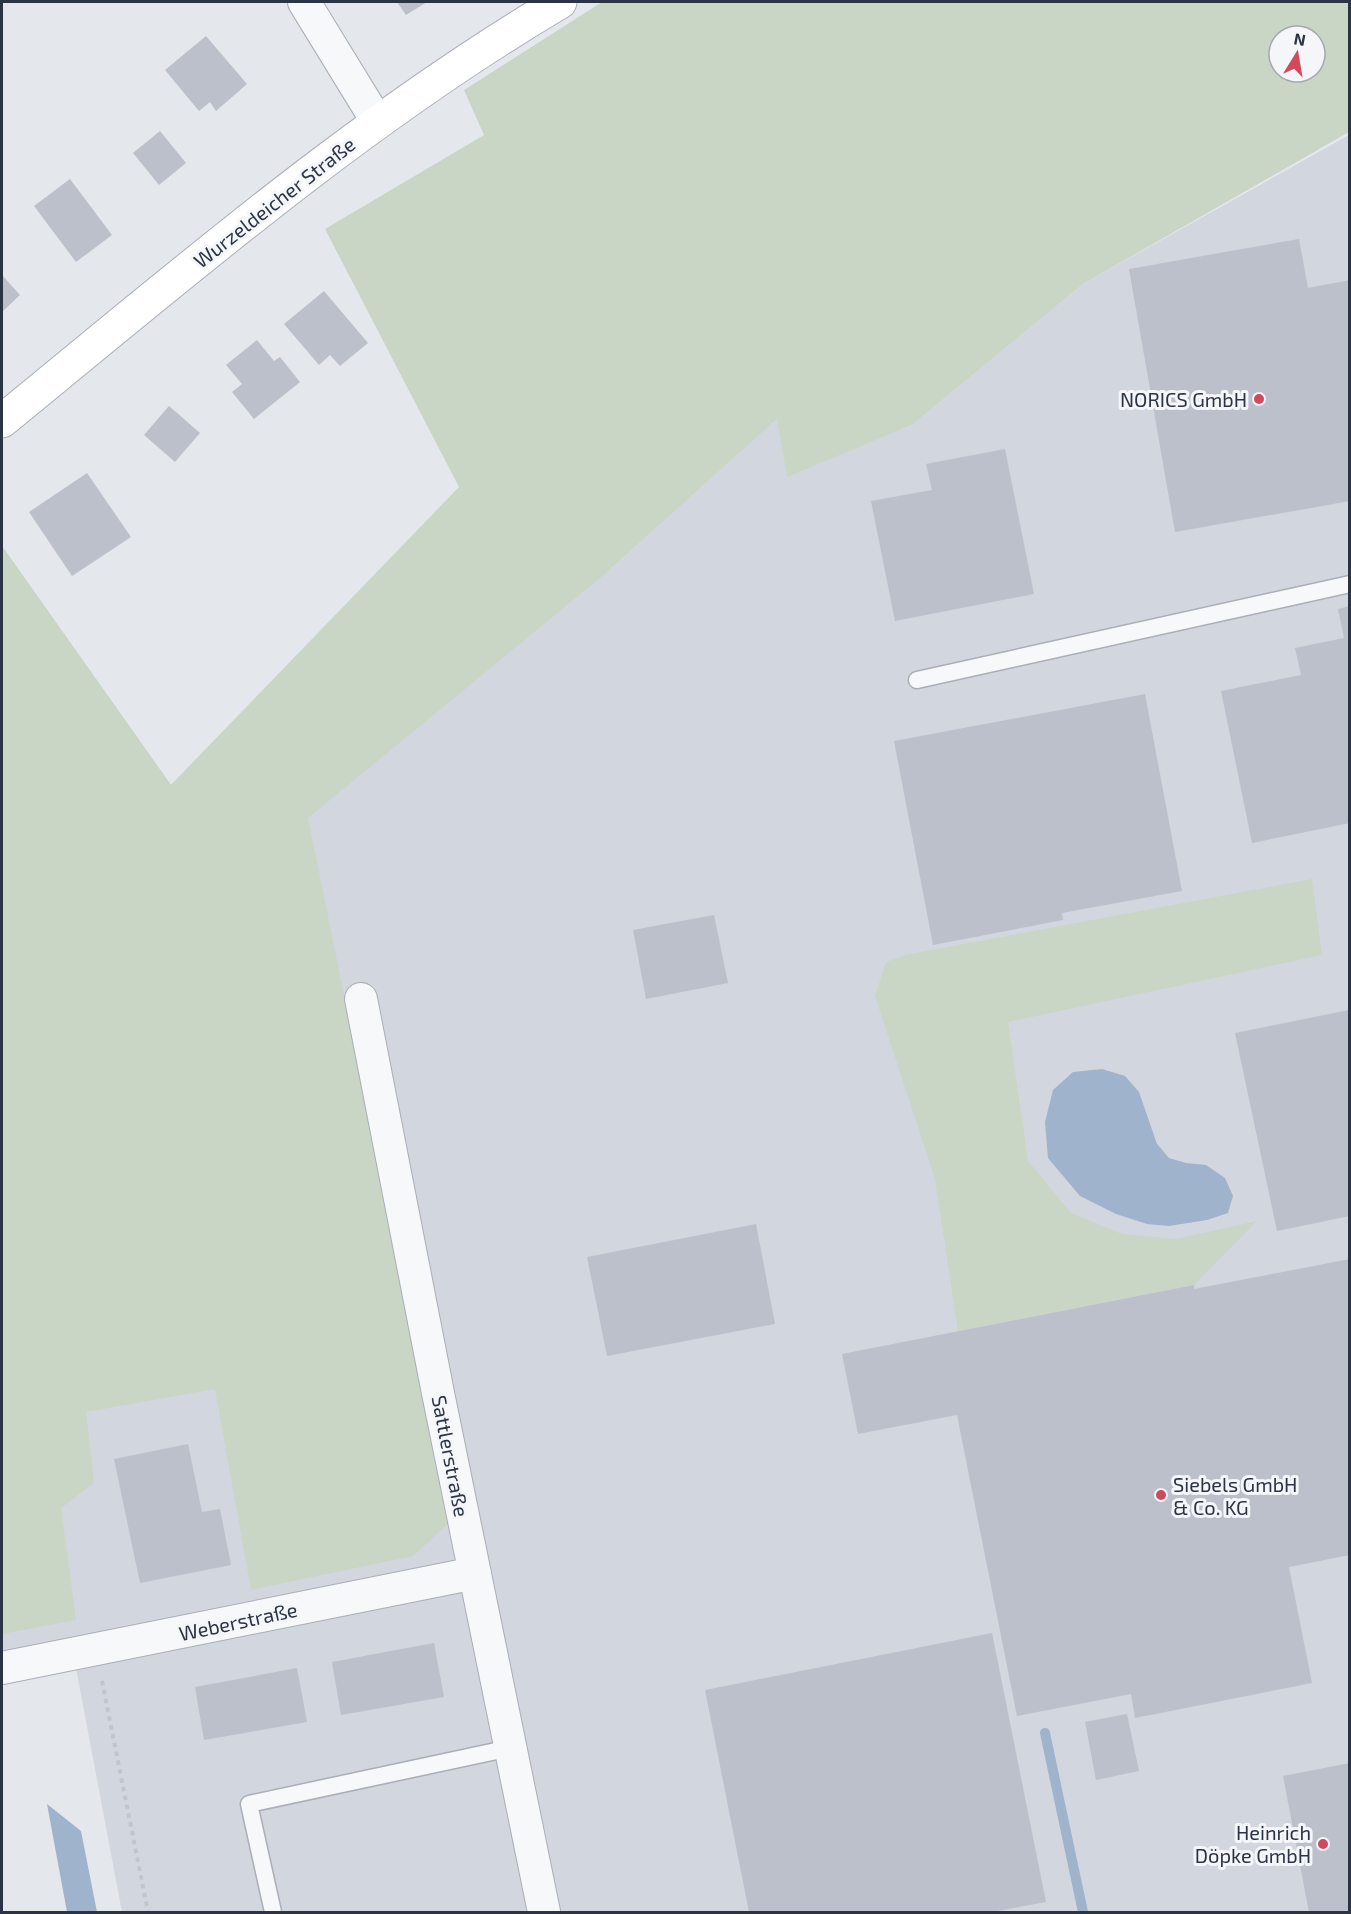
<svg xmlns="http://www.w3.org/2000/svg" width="1351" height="1914" font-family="'Exo 2',sans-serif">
<rect width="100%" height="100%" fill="#e4e7ec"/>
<path fill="#d2d6de" d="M 1349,135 L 1349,1912 L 122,1912 L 76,1668 L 2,1682 L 2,546 L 171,785 L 460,487 L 606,573 L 778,418 L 787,476 L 912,425 L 1083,284 Z"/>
<path fill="#c9d6c5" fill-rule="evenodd" d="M 602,2 L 1349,2 L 1349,132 L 1083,284 L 912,425 L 787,477 L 777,419 L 606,573 L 308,818 L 451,1521 L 413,1556 L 251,1590 L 215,1389 L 86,1412 L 94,1483 L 61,1508 L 76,1620 L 2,1634 L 2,546 L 171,785 L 459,487 L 325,229 L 484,135 L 464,90 ZM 1279,36 L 1315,36 L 1315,72 L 1279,72 Z
M 1312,879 L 1322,955 L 1008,1022 L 1028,1161 L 1071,1213 L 1122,1234 L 1176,1239 L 1257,1221 L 1194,1285 L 958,1331 L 935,1179 L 875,996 L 886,962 L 905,955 Z"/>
<path fill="#9fb4cc" d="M 1102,1069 L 1125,1076 L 1139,1092 L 1157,1144 L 1169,1158 L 1186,1163 L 1206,1165 L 1225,1178 L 1233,1196 L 1228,1213 L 1207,1220 L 1169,1226 L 1147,1224 L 1116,1214 L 1080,1196 L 1048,1158 L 1045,1122 L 1053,1090 L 1073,1072 Z
M 47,1804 L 81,1831 L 97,1912 L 67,1912 Z"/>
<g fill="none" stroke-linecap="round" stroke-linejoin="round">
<path stroke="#9fb4cc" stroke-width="10" d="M 1045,1733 L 1083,1912"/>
</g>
<path fill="#bbc0ca" d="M 397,2 L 427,2 L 406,15 Z
M 206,36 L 247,84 L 216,111 L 210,102 L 199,111 L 165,70 Z
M 160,131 L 186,163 L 159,185 L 133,153 Z
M 70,179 L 112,235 L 76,262 L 34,206 Z
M 1299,239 L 1308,288 L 1350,280 L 1350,501 L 1175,532 L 1129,269 Z
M 2,275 L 20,295 L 2,312 Z
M 324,291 L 368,343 L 340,366 L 330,355 L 319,365 L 284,324 Z
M 257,340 L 274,361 L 280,357 L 300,382 L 254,419 L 232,392 L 242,384 L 226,365 Z
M 169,406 L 200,433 L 175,462 L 144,435 Z
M 1005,449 L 1034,594 L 895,621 L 871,501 L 932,490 L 926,464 Z
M 87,473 L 131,537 L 72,576 L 29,512 Z
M 1350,606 L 1350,823 L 1252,843 L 1221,691 L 1301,675 L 1295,648 L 1344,638 L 1338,609 Z
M 1145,694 L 1182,891 L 1062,913 L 1063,920 L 933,945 L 894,741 Z
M 714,915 L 728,983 L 646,999 L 633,930 Z
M 1349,1010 L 1350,1216 L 1277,1231 L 1235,1033 Z
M 756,1224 L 775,1324 L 607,1356 L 587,1257 Z
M 1350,1259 L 1350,1555 L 1289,1567 L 1312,1683 L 1135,1718 L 1131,1694 L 1017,1716 L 957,1415 L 858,1434 L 842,1354 L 1194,1285 L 1194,1289 Z
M 188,1444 L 202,1512 L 220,1509 L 231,1565 L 140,1583 L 114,1459 Z
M 992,1633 L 1046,1902 L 992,1912 L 749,1912 L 705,1690 Z
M 434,1643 L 444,1697 L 341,1715 L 332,1662 Z
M 297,1668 L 307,1722 L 204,1740 L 195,1687 Z
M 1127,1714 L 1139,1771 L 1096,1780 L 1085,1722 Z
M 1350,1763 L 1350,1912 L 1309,1912 L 1283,1776 Z"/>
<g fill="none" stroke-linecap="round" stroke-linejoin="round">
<defs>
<path id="lane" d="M 917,680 L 1350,584
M 273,1912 L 249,1804 L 510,1748"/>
<path id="street" d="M 304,2 L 377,121
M 361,999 L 438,1393 L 544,1912
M 2,1668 L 475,1573"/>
<path id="secondary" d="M 2,421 C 182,274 359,121 560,2"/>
</defs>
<use href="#lane" stroke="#a9aeb7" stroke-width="19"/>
<use href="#street" stroke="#a9aeb7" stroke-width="34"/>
<use href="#secondary" stroke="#a9aeb7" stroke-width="35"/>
<path stroke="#c2c5cb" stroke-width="4" stroke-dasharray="4.5 4.5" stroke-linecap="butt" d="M 102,1681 L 148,1912"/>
<use href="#lane" stroke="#f7f8fa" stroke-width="16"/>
<use href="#street" stroke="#f7f8fa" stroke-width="32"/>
<use href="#secondary" stroke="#fff" stroke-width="33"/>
</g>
<g fill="#d1495b" stroke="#f4f6f9" stroke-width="2">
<circle cx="1259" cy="399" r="6"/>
<circle cx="1161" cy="1495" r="6"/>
<circle cx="1323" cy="1844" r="6"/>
</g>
<g text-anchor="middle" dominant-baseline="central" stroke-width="6" stroke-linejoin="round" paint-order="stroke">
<g font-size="20" fill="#2b3445" stroke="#f4f6f9">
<text transform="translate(274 202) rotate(-38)">Wurzeldeicher Straße</text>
<text transform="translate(451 1456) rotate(79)">Sattlerstraße</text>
<text transform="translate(238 1621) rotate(-12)">Weberstraße</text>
</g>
<g font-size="20" fill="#2b3445" stroke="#f4f6f9" text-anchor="end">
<text x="1247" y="399">NORICS GmbH</text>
<text x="1173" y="1484" text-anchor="start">Siebels GmbH<tspan x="1173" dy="23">&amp; Co. KG</tspan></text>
<text x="1311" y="1832">Heinrich<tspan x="1311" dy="23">Döpke GmbH</tspan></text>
</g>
</g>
<rect width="1351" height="1914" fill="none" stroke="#2b3445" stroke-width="6"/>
<g transform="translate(1297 54) rotate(11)"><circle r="28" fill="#f4f6f9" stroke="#a4a8b1" stroke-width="1.5"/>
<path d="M0-4.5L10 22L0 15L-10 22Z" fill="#d1495b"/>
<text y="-9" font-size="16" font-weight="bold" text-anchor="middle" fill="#2b3445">N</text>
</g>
</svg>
